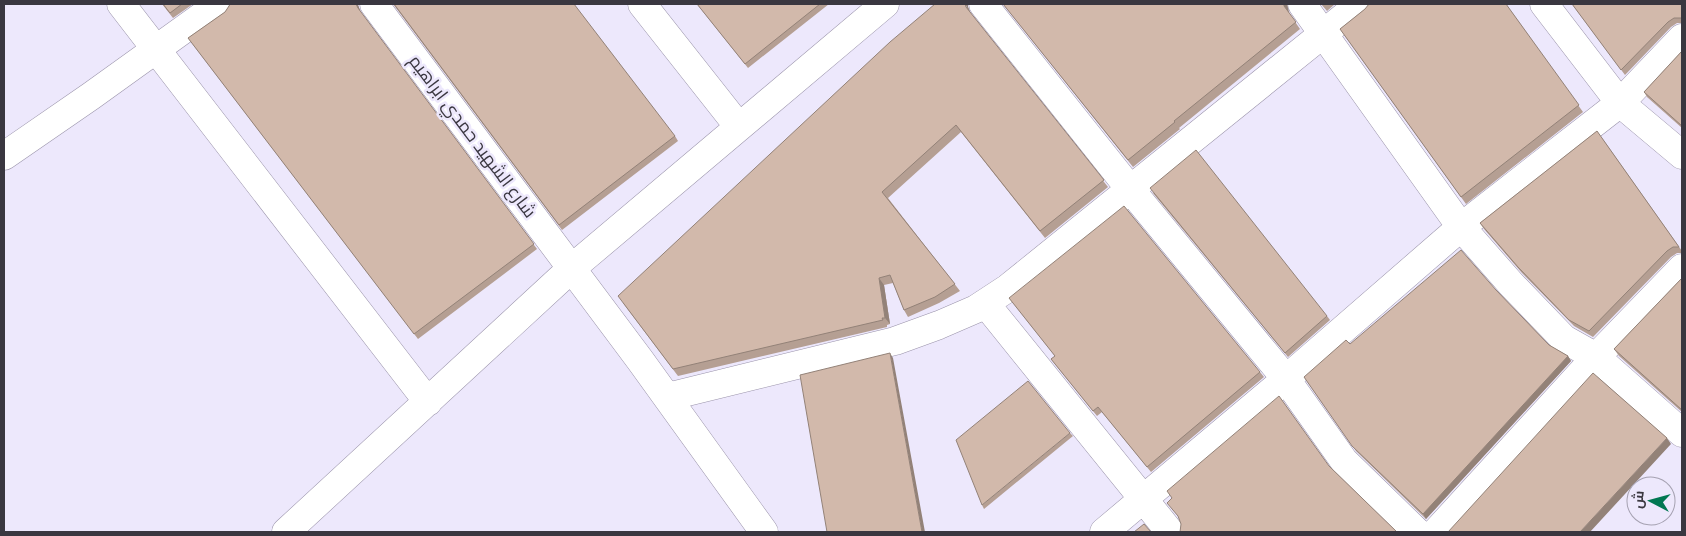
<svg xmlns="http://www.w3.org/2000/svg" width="1686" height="536" font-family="'Archivo Narrow',Cairo,sans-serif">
<rect width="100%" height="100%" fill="#ede8fc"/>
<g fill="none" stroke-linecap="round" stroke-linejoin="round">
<defs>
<path id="minor" d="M 121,4 L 428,402
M 374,4 L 640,360 L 764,532
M 642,4 L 739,127
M 983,4 L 1130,189 L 1286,379 L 1344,461 L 1417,532
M 1302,4 L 1461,227 L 1511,284 L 1564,339 L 1596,357 L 1682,433
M 1544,4 L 1620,103 L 1682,155
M 4,156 L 91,96 L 219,4
M 985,303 L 1170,532
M 667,397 L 895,341 L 939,325 L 976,309 L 1008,288 L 1360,4
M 286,532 L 572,268 L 885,4
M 1104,532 L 1286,379 L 1461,227 L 1620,103 L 1682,38
M 1436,532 L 1596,357 L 1682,268"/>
</defs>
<use href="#minor" stroke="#9a93aa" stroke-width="29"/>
<use href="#minor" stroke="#fff" stroke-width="28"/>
</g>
<path fill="#b59f93" d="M 162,4 L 193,4 L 173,18 Z
M 230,4 L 359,4 L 358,5 L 361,13 L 537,249 L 418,339 L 188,38 L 225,12 L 229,6 Z
M 393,4 L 675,136 L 678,141 L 562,230 Z
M 697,4 L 829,4 L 748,68 Z
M 1003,4 L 1287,4 L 1289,13 L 1300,29 L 1179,128 L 1180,129 L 1133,167 Z
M 1321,4 L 1335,4 L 1327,11 Z
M 1506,4 L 1583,112 L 1466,204 L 1340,29 L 1365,9 Z
M 1572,4 L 1682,4 L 1682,23 L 1677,23 L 1671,27 L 1625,75 Z
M 968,7 L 970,12 L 1108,187 L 1045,238 L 961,132 L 888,198 L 960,291 L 939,303 L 908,317 L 904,310 L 893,283 L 884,285 L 890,324 L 887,325 L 887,327 L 678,376 L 623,303 Z
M 1682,51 L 1682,128 L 1647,97 L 1644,92 Z
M 1597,131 L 1682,251 L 1682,253 L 1677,253 L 1671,257 L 1593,337 L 1574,326 L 1522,273 L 1484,229 L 1480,223 Z
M 1152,192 L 1327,316 L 1330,320 L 1288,357 Z
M 1682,278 L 1682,412 L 1619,356 L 1614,349 Z
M 1496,290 L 1549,345 L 1568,356 L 1571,361 L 1426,519 L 1356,451 L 1304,377 Z
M 1009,298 L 1260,372 L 1264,377 L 1151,472 L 1102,412 L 1097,416 L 1051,359 L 1055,356 Z
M 1070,433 L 1073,436 L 984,509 L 982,505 Z"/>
<path fill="#938278" d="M 356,4 L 359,4 L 358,5 L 361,13 L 358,8 Z
M 965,4 L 968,4 L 968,7 L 971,14 Z
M 1284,4 L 1287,4 L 1289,13 L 1284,6 Z
M 879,278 L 884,285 L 890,324 L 885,318 Z
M 890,353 L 893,358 L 925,532 L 922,532 Z
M 1568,356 L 1571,361 L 1426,519 L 1423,514 Z
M 1667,438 L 1671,444 L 1590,532 L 1580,532 Z"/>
<path fill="#d2b9ab" stroke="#938278" d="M 163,4 L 182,4 L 170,13 Z
M 230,4 L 356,4 L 358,8 L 534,244 L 414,334 L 188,38 L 225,12 L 229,6 Z
M 394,4 L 574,4 L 675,136 L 559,225 Z
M 697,4 L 820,4 L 745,64 Z
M 935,4 L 965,4 L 966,7 L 1104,180 L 1040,231 L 956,125 L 882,192 L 955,284 L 935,297 L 904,310 L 890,275 L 879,278 L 885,318 L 882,318 L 883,320 L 673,369 L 618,296 L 890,42 Z
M 1003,4 L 1284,4 L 1284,6 L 1296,22 L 1174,121 L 1175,122 L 1128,160 Z
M 1369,4 L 1506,4 L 1579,105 L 1461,197 L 1340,29 L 1365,9 Z
M 1572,4 L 1682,4 L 1682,18 L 1674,18 L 1668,22 L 1621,70 Z
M 1682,51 L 1682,126 L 1644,92 Z
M 1597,131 L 1679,247 L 1673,247 L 1667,251 L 1589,331 L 1569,320 L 1518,267 L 1480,223 Z
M 1196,150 L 1327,316 L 1285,353 L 1150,188 Z
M 1124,206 L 1260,372 L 1147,467 L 1098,407 L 1093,411 L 1051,359 L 1055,356 L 1009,298 Z
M 1461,250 L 1496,290 L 1549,345 L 1568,356 L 1423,514 L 1352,446 L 1304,377 L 1346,340 L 1350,344 Z
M 1682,278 L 1682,410 L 1614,349 Z
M 890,353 L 922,532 L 827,532 L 800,375 Z
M 1593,373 L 1667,438 L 1580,532 L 1448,532 Z
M 1028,381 L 1070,433 L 982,505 L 956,440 Z
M 1279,396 L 1329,466 L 1397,532 L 1180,532 L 1181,524 L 1178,516 L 1167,503 L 1172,498 L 1167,491 Z
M 1144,524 L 1151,532 L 1134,532 Z"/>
<g text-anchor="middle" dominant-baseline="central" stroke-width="5" stroke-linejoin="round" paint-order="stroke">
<g font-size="18" fill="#3a3740" stroke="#ede8fc">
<text transform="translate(473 136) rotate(53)">شارع الشهيد حمدي ابراهيم</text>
</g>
</g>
<rect width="1686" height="536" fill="none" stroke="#3a3740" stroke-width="10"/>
<g transform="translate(1651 501) rotate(276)"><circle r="24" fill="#ede8fc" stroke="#a5a1b1"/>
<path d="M0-4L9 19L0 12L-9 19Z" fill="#017752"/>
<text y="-8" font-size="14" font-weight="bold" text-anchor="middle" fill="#3a3740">ش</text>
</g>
</svg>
